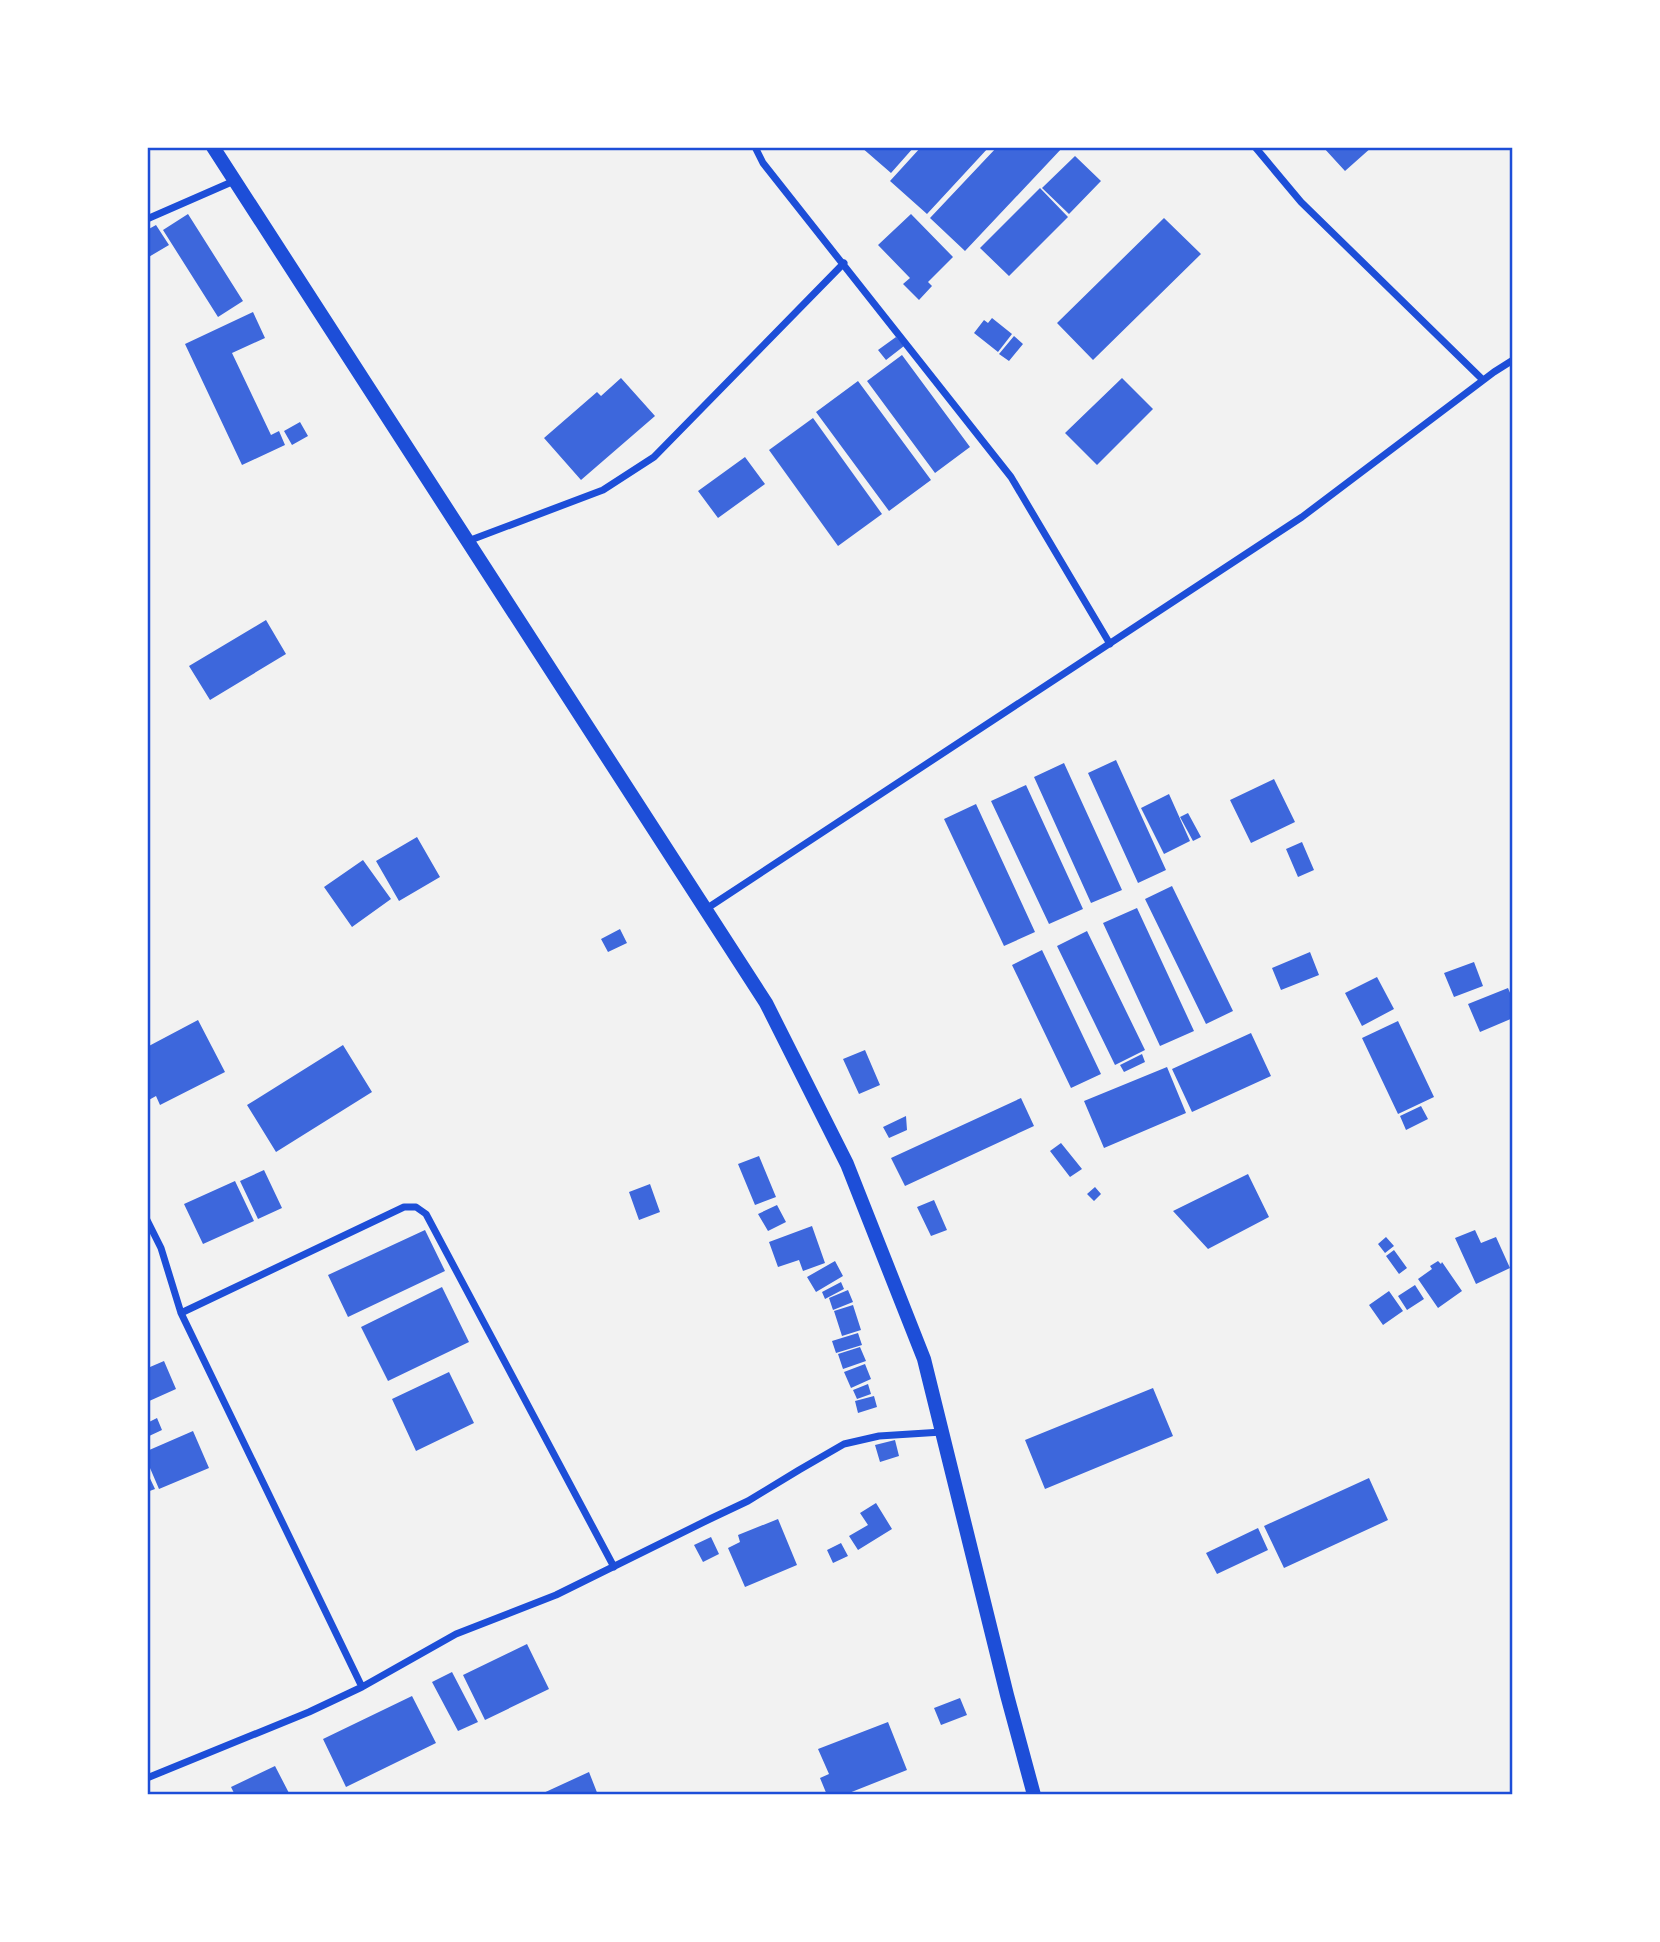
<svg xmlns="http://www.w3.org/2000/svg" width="1660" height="1942" font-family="'Space Grotesk',sans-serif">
<rect width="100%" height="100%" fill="#f2f2f2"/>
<path fill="#3d67dc" d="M 861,147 L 914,147 L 891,173 Z
M 921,147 L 989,147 L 927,214 L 890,181 Z
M 997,147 L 1063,147 L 965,251 L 930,218 Z
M 1323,147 L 1372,147 L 1345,171 Z
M 1075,156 L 1101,181 L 1069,214 L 1042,188 Z
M 1040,188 L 1068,217 L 1009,276 L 980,248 Z
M 188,214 L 243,301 L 218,317 L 163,230 Z
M 911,214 L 953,257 L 928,282 L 932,286 L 919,300 L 903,284 L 910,278 L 878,245 Z
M 1164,218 L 1201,254 L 1093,360 L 1057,323 Z
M 156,225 L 169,245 L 147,258 L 147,230 Z
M 253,312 L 265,338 L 232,353 L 271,435 L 279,431 L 285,445 L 242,465 L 185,344 Z
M 992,318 L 1012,334 L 998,352 L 974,333 L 984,320 L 988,323 Z
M 1014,336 L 1023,344 L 1009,361 L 999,354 Z
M 896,337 L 904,346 L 886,360 L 878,350 Z
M 902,355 L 970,447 L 935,473 L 867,381 Z
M 621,378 L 655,416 L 581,480 L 544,438 L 597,392 L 601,396 Z
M 1122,378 L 1153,409 L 1097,465 L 1065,433 Z
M 858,381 L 931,480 L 889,511 L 816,412 Z
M 813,418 L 882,514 L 838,546 L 769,450 Z
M 300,422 L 308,436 L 292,445 L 284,431 Z
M 745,457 L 765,484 L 718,518 L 698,491 Z
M 266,620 L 286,654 L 210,700 L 189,666 Z
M 1116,760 L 1166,870 L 1138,883 L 1088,773 Z
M 1064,763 L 1122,890 L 1091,903 L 1034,777 Z
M 1274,779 L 1295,822 L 1251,843 L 1230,800 Z
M 1026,785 L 1083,909 L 1049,924 L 991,801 Z
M 1169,794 L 1190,841 L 1164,854 L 1141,808 Z
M 976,804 L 1035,932 L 1004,946 L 944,819 Z
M 1188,813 L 1201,837 L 1193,841 L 1180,817 Z
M 417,837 L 440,877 L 399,901 L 376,861 Z
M 1302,842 L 1314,870 L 1298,877 L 1286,849 Z
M 363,860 L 391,899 L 352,927 L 324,887 Z
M 1172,886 L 1233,1011 L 1206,1024 L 1145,899 Z
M 1137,908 L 1194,1031 L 1160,1046 L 1103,923 Z
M 620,929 L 627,943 L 608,952 L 601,939 Z
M 1087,931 L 1145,1050 L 1115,1065 L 1057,946 Z
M 1042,950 L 1101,1074 L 1071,1088 L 1012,965 Z
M 1310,952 L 1319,975 L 1281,990 L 1272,968 Z
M 1474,962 L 1483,986 L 1454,997 L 1444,973 Z
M 1377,977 L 1394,1009 L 1362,1026 L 1345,993 Z
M 1508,988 L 1513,1000 L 1513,1018 L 1480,1032 L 1468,1004 Z
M 198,1020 L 225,1072 L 160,1105 L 156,1096 L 147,1101 L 147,1047 Z
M 1398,1021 L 1434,1097 L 1398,1114 L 1362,1038 Z
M 1251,1033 L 1271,1076 L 1192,1112 L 1172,1069 Z
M 343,1045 L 372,1092 L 276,1152 L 247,1105 Z
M 865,1050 L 880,1085 L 859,1094 L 843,1059 Z
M 1142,1054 L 1145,1062 L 1124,1072 L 1120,1065 Z
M 1167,1067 L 1186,1113 L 1104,1148 L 1084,1101 Z
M 1021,1098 L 1034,1126 L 905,1186 L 891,1158 Z
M 1421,1106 L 1428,1119 L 1406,1130 L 1400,1116 Z
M 906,1116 L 907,1130 L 889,1138 L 883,1127 Z
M 1061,1143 L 1082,1169 L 1070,1177 L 1050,1151 Z
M 759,1156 L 776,1197 L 755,1205 L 738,1164 Z
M 264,1170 L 282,1208 L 258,1219 L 240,1181 Z
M 1248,1174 L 1269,1217 L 1208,1249 L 1173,1211 Z
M 235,1181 L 254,1221 L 203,1244 L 184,1204 Z
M 650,1184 L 660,1212 L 639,1220 L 629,1192 Z
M 1095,1187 L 1101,1194 L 1094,1201 L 1087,1194 Z
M 934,1200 L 947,1230 L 931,1236 L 917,1207 Z
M 777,1205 L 786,1222 L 768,1231 L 758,1214 Z
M 812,1226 L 825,1263 L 803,1271 L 799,1260 L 778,1267 L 769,1242 Z
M 425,1230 L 445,1271 L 348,1317 L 328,1275 Z
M 1475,1230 L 1481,1243 L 1496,1237 L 1510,1268 L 1476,1284 L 1455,1238 Z
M 1386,1237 L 1394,1246 L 1385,1253 L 1378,1244 Z
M 1394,1250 L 1407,1268 L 1399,1274 L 1386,1256 Z
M 835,1261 L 843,1276 L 816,1292 L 807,1277 Z
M 1438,1261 L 1441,1264 L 1442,1262 L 1462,1291 L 1438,1308 L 1418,1279 L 1432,1269 L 1430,1266 Z
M 841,1282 L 844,1289 L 825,1299 L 822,1292 Z
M 1415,1285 L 1424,1299 L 1407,1310 L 1398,1296 Z
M 442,1287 L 469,1342 L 388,1381 L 361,1327 Z
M 848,1290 L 853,1302 L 833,1310 L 829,1298 Z
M 1389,1291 L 1403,1311 L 1383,1325 L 1369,1305 Z
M 853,1305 L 861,1330 L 842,1336 L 834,1311 Z
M 858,1333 L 862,1345 L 836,1353 L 832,1341 Z
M 860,1347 L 866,1361 L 843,1369 L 838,1354 Z
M 164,1361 L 176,1389 L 147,1402 L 147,1362 L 150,1367 Z
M 865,1364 L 871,1379 L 851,1388 L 844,1372 Z
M 449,1372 L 474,1423 L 416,1451 L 392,1399 Z
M 868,1384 L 871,1394 L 857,1399 L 853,1390 Z
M 1153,1388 L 1173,1436 L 1045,1489 L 1025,1440 Z
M 874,1396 L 877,1407 L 858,1413 L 855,1401 Z
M 157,1418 L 162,1430 L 147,1437 L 147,1423 Z
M 193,1431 L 209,1468 L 159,1489 L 147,1461 L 147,1451 Z
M 895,1440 L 899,1456 L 880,1462 L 875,1445 Z
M 147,1472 L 155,1489 L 147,1492 Z
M 1369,1478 L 1388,1520 L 1284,1568 L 1264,1526 Z
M 876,1503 L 892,1529 L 858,1550 L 849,1536 L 868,1525 L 860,1513 Z
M 778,1519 L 797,1565 L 745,1587 L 728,1548 L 740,1542 L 738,1535 Z
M 1258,1528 L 1268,1550 L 1217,1574 L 1206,1553 Z
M 711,1537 L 719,1554 L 703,1562 L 694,1545 Z
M 841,1543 L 848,1556 L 833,1563 L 827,1550 Z
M 527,1644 L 549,1689 L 485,1720 L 463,1675 Z
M 452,1672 L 478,1722 L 458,1731 L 432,1682 Z
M 412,1696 L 436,1743 L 346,1787 L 323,1739 Z
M 960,1698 L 967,1715 L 941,1725 L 934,1708 Z
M 888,1722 L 907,1770 L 844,1795 L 827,1795 L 820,1778 L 829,1774 L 818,1749 Z
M 275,1766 L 290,1795 L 235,1795 L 231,1787 Z
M 589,1772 L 598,1795 L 539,1795 Z"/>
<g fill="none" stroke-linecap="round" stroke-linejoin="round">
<path stroke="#1d4ed8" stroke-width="7" d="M 755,147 L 763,163 L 1011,477 L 1110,644
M 1255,147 L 1301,202 L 1483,380
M 147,219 L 234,181
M 468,541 L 603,490 L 654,457 L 844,263
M 706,909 L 1302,517 L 1494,372 L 1513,360
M 147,1220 L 161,1248 L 181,1313 L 362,1687
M 181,1313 L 404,1207 L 416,1207 L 426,1214 L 614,1567
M 147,1778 L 309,1712 L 362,1687 L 456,1634 L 556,1595 L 712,1518 L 748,1501 L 799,1470 L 844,1444 L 879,1436 L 942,1432"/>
<path stroke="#1d4ed8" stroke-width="14" d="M 213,147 L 766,1003 L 847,1164 L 924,1359 L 1007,1695 L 1034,1795"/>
</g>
<rect width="1660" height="1942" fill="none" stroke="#ffffff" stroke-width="298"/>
<rect x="149" y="149" width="1362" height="1644" fill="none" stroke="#1d4ed8" stroke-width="2.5"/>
</svg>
